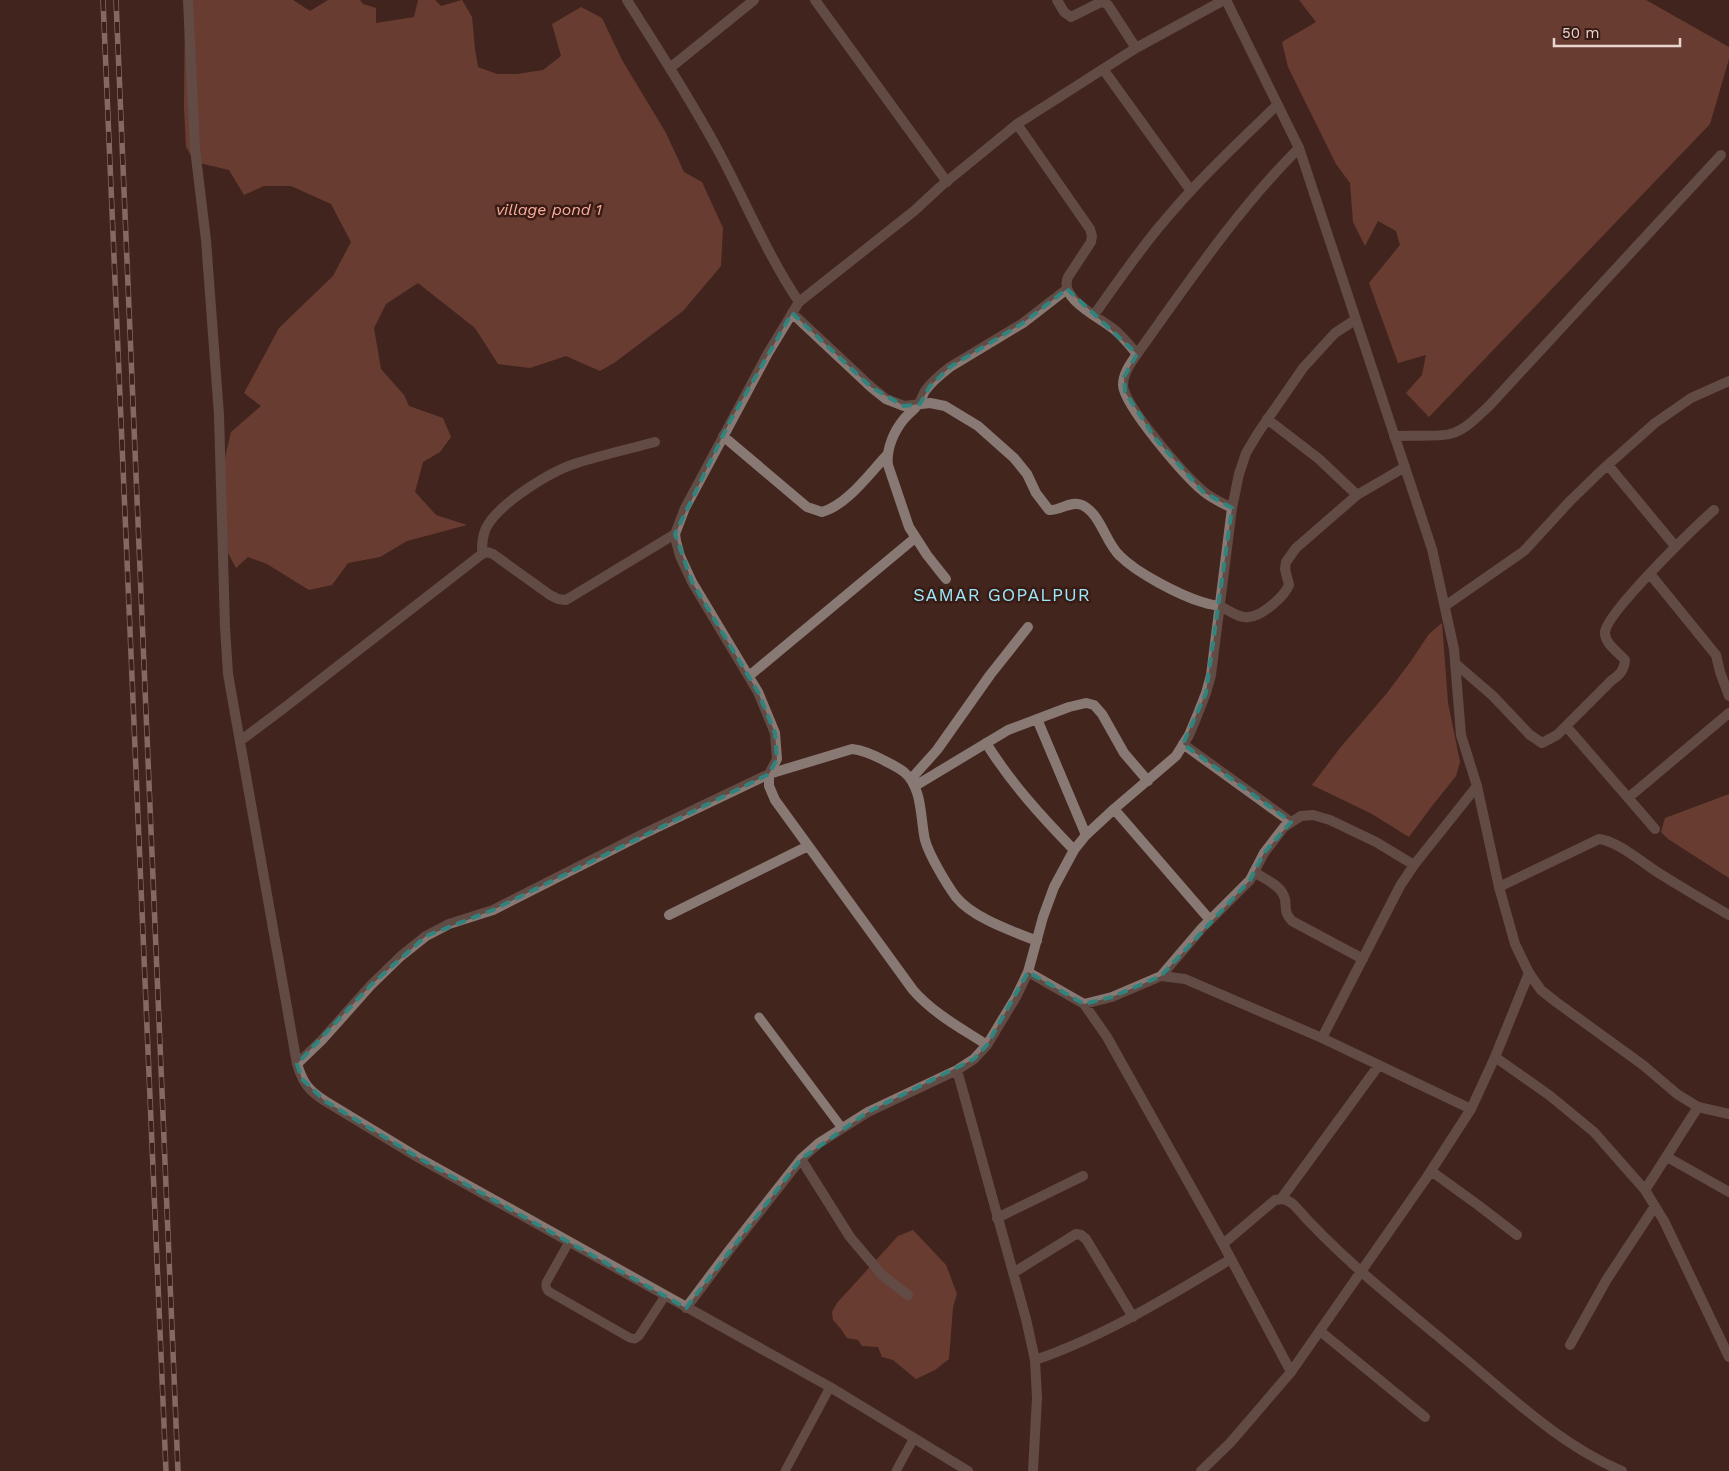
<svg xmlns="http://www.w3.org/2000/svg" width="1729" height="1471" font-family="'Work Sans',sans-serif">
<rect width="100%" height="100%" fill="#42251d"/>
<path fill="#995a4b" d="M 185,0 L 293,0 L 310,11 L 328,0 L 360,0 L 363,4 L 376,8 L 376,23 L 414,17 L 418,0 L 435,0 L 441,6 L 462,0 L 472,17 L 475,49 L 478,67 L 497,74 L 517,74 L 543,70 L 561,56 L 552,24 L 581,7 L 602,18 L 622,60 L 666,133 L 684,172 L 702,182 L 723,228 L 721,266 L 683,311 L 614,363 L 600,371 L 566,356 L 530,368 L 498,364 L 475,328 L 418,283 L 386,304 L 374,328 L 381,369 L 404,395 L 409,406 L 443,418 L 451,437 L 440,452 L 423,462 L 415,492 L 436,515 L 467,525 L 407,541 L 380,557 L 348,563 L 332,585 L 309,590 L 267,564 L 248,557 L 236,568 L 228,553 L 220,489 L 226,453 L 231,432 L 261,406 L 244,393 L 279,328 L 333,276 L 351,242 L 331,204 L 291,186 L 264,186 L 244,195 L 229,170 L 195,162 L 186,147 L 184,107 Z
M 1299,0 L 1646,0 L 1729,47 L 1729,59 L 1710,124 L 1429,417 L 1406,393 L 1422,375 L 1426,355 L 1398,363 L 1369,283 L 1400,245 L 1396,231 L 1378,221 L 1365,246 L 1353,222 L 1350,183 L 1336,164 L 1288,67 L 1282,42 L 1316,22 Z
M 1442,623 L 1448,703 L 1460,762 L 1456,776 L 1432,806 L 1409,837 L 1372,814 L 1312,785 L 1340,748 L 1387,693 L 1411,661 L 1429,634 Z
M 1729,794 L 1729,878 L 1668,839 L 1661,832 L 1665,818 Z
M 913,1230 L 946,1265 L 957,1294 L 953,1307 L 949,1359 L 935,1370 L 916,1379 L 893,1360 L 882,1357 L 878,1347 L 862,1346 L 858,1340 L 847,1338 L 841,1329 L 833,1320 L 832,1312 L 837,1303 L 898,1236 Z"/>
<g fill="none" stroke-linecap="round" stroke-linejoin="round">
<path stroke="#897975" stroke-width="9" d="M 759,1017 L 842,1128
M 569,1242 L 546,1283 L 546,1287 L 548,1291 L 630,1338 L 635,1339 L 639,1336 L 665,1296
M 785,1471 L 830,1387
M 896,1471 L 914,1438"/>
<path stroke="#897975" stroke-width="10" d="M 188,0 L 195,149 L 206,240 L 219,415 L 225,627 L 228,674 L 297,1064 C 303,1083 308,1090 325,1101 L 419,1158 L 830,1387 L 968,1471
M 627,0 C 659,51 692,101 720,154 C 746,203 768,256 799,302
M 815,0 L 947,182
M 1057,0 L 1064,12 L 1071,17 L 1099,3 L 1103,2 L 1108,5 L 1136,48
M 670,68 L 754,0
M 1103,69 L 1191,191
M 1017,124 L 1090,229 L 1092,236 L 1091,242 L 1068,277 C 1058,300 1102,318 1116,331 C 1124,338 1130,346 1137,354
M 792,313 L 871,387 L 886,399 L 904,406 L 930,403 L 945,406 L 978,426 L 1014,458 L 1027,474 L 1036,493 L 1049,510 C 1060,511 1071,500 1082,505 C 1101,514 1105,542 1120,556 C 1137,573 1179,595 1202,602 C 1208,604 1215,605 1221,607 C 1229,610 1239,619 1249,617 C 1262,616 1284,597 1289,585 L 1285,569 L 1286,562 L 1296,548 L 1357,495 L 1405,467
M 1094,315 C 1117,283 1139,250 1165,220 C 1199,179 1239,142 1277,105
M 1267,419 L 1319,459 L 1357,495
M 723,436 L 807,507 L 822,512 C 847,505 869,474 887,455
M 1394,436 C 1409,435 1437,437 1450,434 C 1466,430 1478,416 1489,406 L 1721,155
M 1608,465 L 1675,546
M 1232,508 C 1222,503 1211,498 1203,491 C 1185,476 1124,406 1123,385 C 1123,373 1131,363 1137,354 C 1188,283 1237,210 1299,148
M 482,554 C 482,545 482,536 486,528 C 499,503 551,471 577,463 C 602,455 629,449 655,442
M 1650,574 L 1716,655 L 1720,672 L 1729,696
M 946,579 L 927,555 L 909,527 L 888,465 C 886,449 894,431 904,419 C 908,414 914,410 918,405 C 921,401 922,396 925,391 C 931,382 941,374 950,367 L 1023,323 L 1067,289
M 1445,606 L 1524,551 L 1570,501 L 1602,470 L 1655,423 L 1691,398 L 1729,381
M 1456,664 L 1493,696 L 1530,735 L 1542,743 L 1557,735 L 1612,680 C 1620,675 1624,670 1625,660 C 1618,652 1604,643 1605,632 C 1607,612 1695,527 1714,510
M 749,676 L 915,538
M 1037,719 L 1086,835
M 1566,726 L 1655,829
M 240,741 L 284,708 L 482,554 L 487,552 L 493,554 L 550,595 L 558,599 L 566,600 L 675,534
M 986,743 C 1011,783 1041,816 1074,850
M 1183,744 L 1291,822
M 911,779 L 937,750 L 990,675 L 1028,627
M 915,786 L 1008,730 L 1069,707 L 1086,703 L 1094,705 L 1102,714 L 1124,753 L 1148,781
M 1628,798 L 1729,713
M 1114,809 L 1210,920
M 1254,872 C 1263,878 1278,884 1283,894 C 1289,904 1281,910 1292,921 L 1363,959
M 1499,887 L 1599,839 C 1618,841 1645,865 1662,875 C 1684,889 1707,902 1729,915
M 669,915 L 808,846
M 1028,972 L 1084,1004 L 1112,997 L 1161,976 L 1185,979 L 1322,1038 L 1471,1109
M 1161,976 L 1202,928 L 1250,880 L 1264,853 L 1284,827 L 1301,816 L 1313,815 L 1330,820 L 1376,842 L 1414,865
M 1084,1004 L 1107,1037 L 1223,1244
M 1322,1038 L 1400,886 L 1414,865 L 1477,786
M 987,1045 C 961,1028 934,1014 913,990 L 775,800 L 769,786 L 769,774 L 777,759 L 775,733 L 758,692 L 692,582 L 680,556 L 676,541 L 675,534 L 685,508 L 768,353 L 799,302 L 914,211 L 940,187 L 1017,124 L 1136,48 L 1224,0
M 1495,1057 L 1549,1095 L 1594,1132 L 1645,1190 L 1664,1221 L 1729,1357
M 297,1064 L 322,1040 L 371,985 L 401,956 L 426,936 L 449,924 L 493,910 L 641,835 L 769,774 L 852,749 C 864,750 876,756 887,762 C 893,765 899,768 904,772 C 923,788 920,818 925,840 C 929,855 947,885 956,897 C 973,918 1012,931 1037,941
M 957,1070 L 1026,1319 L 1035,1360 L 1037,1398 L 1033,1471
M 1667,1157 L 1729,1192
M 801,1159 L 850,1237 L 883,1276 L 908,1295
M 1431,1171 L 1478,1205 L 1517,1235
M 1645,1190 L 1698,1107
M 1281,1199 L 1379,1065
M 997,1218 L 1083,1176
M 1013,1273 L 1076,1234 L 1081,1235 L 1086,1239 L 1133,1317
M 686,1308 L 731,1248 L 801,1159 L 819,1143 L 868,1112 L 957,1070 L 974,1059 L 987,1045 L 1016,997 L 1028,972 L 1043,917 L 1054,887 L 1074,850 L 1086,835 L 1114,809 L 1176,756 L 1189,735 L 1197,716 L 1206,693 L 1211,675 L 1232,508 L 1239,474 L 1246,453 L 1258,433 L 1303,368 L 1335,333 L 1355,320
M 1320,1331 L 1425,1417
M 1570,1345 L 1607,1279 L 1655,1206
M 1035,1360 C 1105,1336 1168,1297 1231,1259
M 1291,1372 L 1223,1244 L 1275,1200 C 1284,1198 1288,1200 1294,1205 C 1344,1262 1405,1308 1463,1357 C 1512,1398 1562,1446 1622,1471
M 1201,1471 L 1230,1443 L 1291,1372 L 1427,1177 L 1471,1109 L 1495,1057 L 1529,973"/>
<path stroke="#897975" stroke-width="10" d="M 1226,0 L 1299,148 L 1432,549 L 1454,649 L 1461,735 L 1477,786 L 1499,887 L 1515,944 L 1529,973 L 1541,990 L 1556,1002 L 1643,1065 L 1677,1094 L 1698,1107 L 1729,1114"/>
<defs>
<path id="rail" d="M 103,0 L 166,1471
M 116,0 L 178,1471"/>
</defs>
<use href="#rail" stroke="#d2bdb7" stroke-width="5.5"/>
<use href="#rail" stroke="#381b14" stroke-width="4" stroke-dasharray="11" stroke-linecap="butt"/>
</g>
<path d="M0 0H1729V1471H0ZM 1067,289 L 1137,354 L 1124,377 L 1125,392 L 1155,438 L 1203,492 L 1232,508 L 1206,693 L 1183,744 L 1291,822 L 1264,853 L 1250,880 L 1161,976 L 1112,997 L 1084,1004 L 1028,972 L 987,1045 L 974,1059 L 868,1112 L 801,1159 L 686,1308 L 419,1158 L 325,1101 L 302,1079 L 297,1064 L 371,985 L 426,936 L 493,910 L 769,774 L 777,759 L 775,733 L 758,692 L 692,582 L 675,534 L 729,423 L 792,313 L 871,387 L 904,406 L 920,404 L 930,386 L 950,367 L 1023,323 Z" fill="#42251d" fill-opacity=".55" fill-rule="evenodd"/>
<path fill="none" stroke="#30847d" stroke-width="4" stroke-dasharray="10 6" stroke-linejoin="round" d="M 1067,289 L 1137,354 L 1124,377 L 1125,392 L 1155,438 L 1203,492 L 1232,508 L 1206,693 L 1183,744 L 1291,822 L 1264,853 L 1250,880 L 1161,976 L 1112,997 L 1084,1004 L 1028,972 L 987,1045 L 974,1059 L 868,1112 L 801,1159 L 686,1308 L 419,1158 L 325,1101 L 302,1079 L 297,1064 L 371,985 L 426,936 L 493,910 L 769,774 L 777,759 L 775,733 L 758,692 L 692,582 L 675,534 L 729,423 L 792,313 L 871,387 L 904,406 L 920,404 L 930,386 L 950,367 L 1023,323 Z"/>
<g text-anchor="middle" dominant-baseline="central" stroke-width="5" stroke-linejoin="round" paint-order="stroke">
<g font-size="16" font-style="italic" fill="#fcaf9d" stroke="#381b14">
<text x="549" y="209">village pond 1</text>
</g>
<g font-size="18" letter-spacing="1" fill="#9be8fb" stroke="#381b14">
<text x="1002" y="594">SAMAR GOPALPUR</text>
</g>
</g>
<path d="M1554 38v8h126v-8" fill="none" stroke="#e9d5d0" stroke-width="2.5"/>
<text x="1562" y="38" font-size="15" fill="#e9d5d0" stroke="#381b14" stroke-width="4" paint-order="stroke">50 m</text>
</svg>
